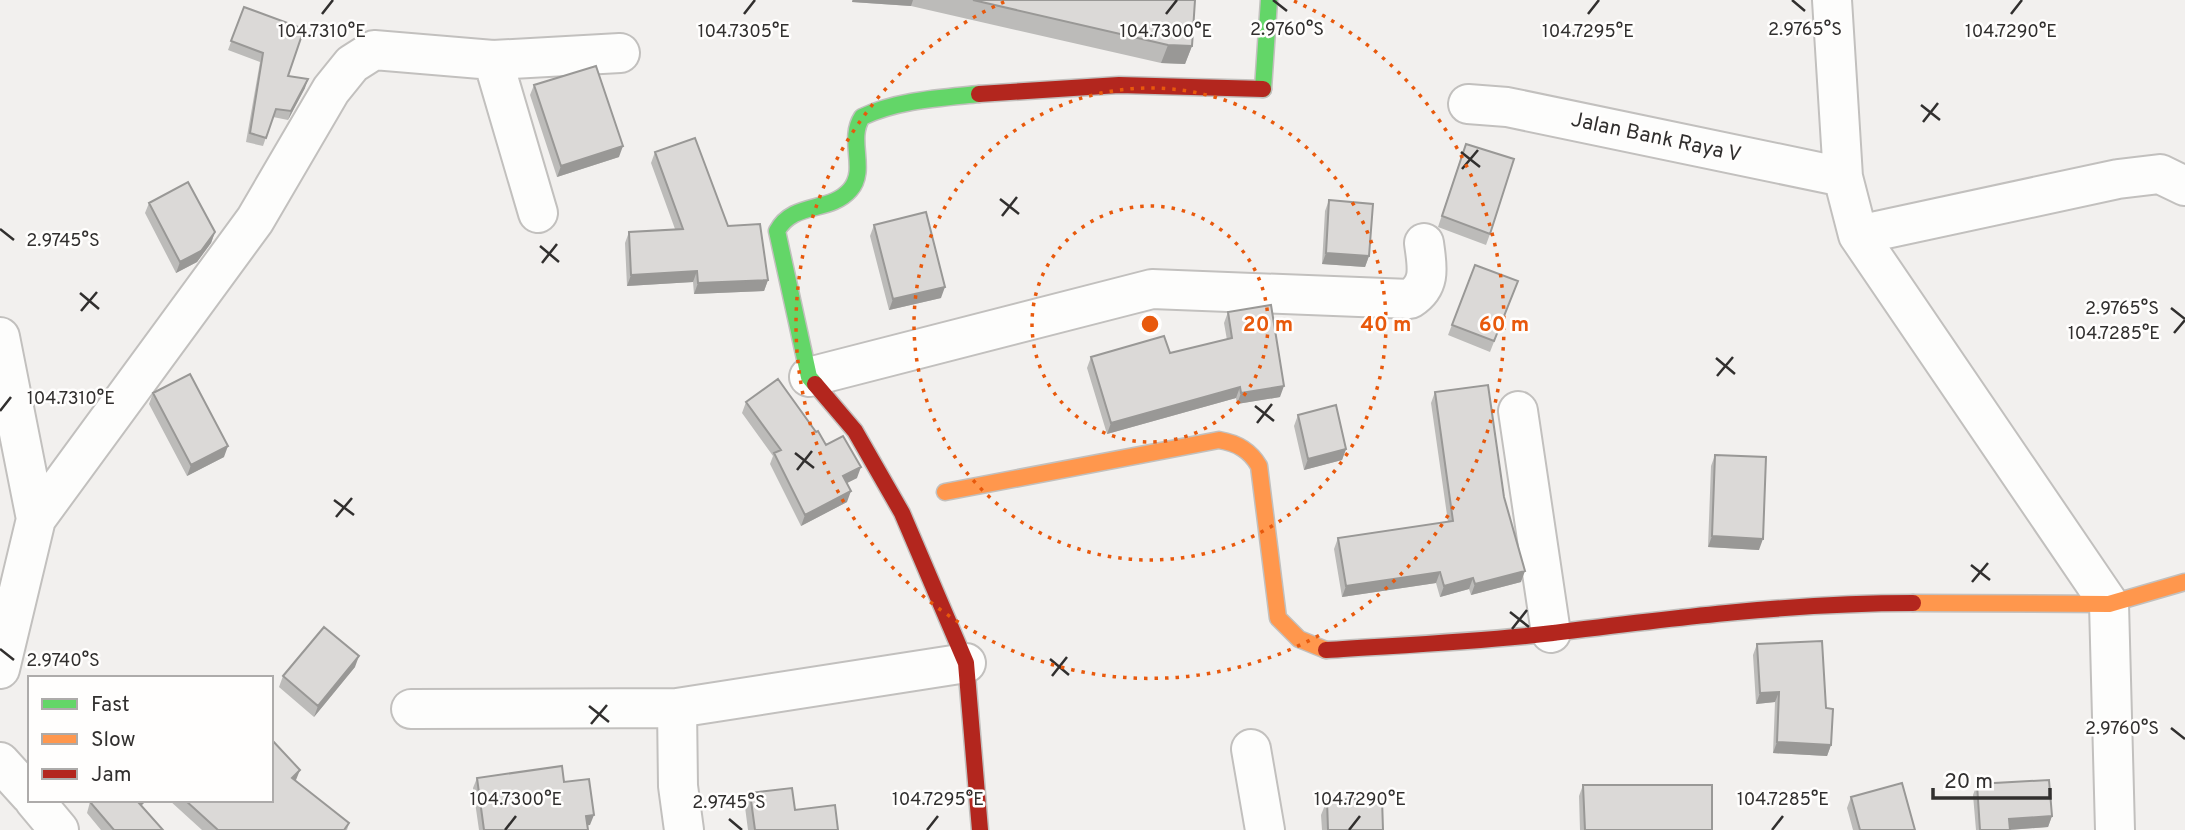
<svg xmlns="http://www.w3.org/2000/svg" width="2185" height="830" font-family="Overpass,sans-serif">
<rect width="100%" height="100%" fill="#f2f0ee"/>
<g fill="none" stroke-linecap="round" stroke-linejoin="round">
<defs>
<path id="street" d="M 1832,0 L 1843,177 L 1858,235 L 2109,604 L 2115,830
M 493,60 L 538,213
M 1468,104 L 1507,107 L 1843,177
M 1858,235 L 2118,179 L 2160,174 L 2185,186
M 0,337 L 36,519 L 0,669
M 809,377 L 1152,289 L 1410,299 C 1432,285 1427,266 1424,243
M 1518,411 L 1551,633
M 36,519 L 255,220 L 331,90 L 352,64 L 374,50 L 493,60 L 620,53
M 411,709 L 677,708
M 1251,749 L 1265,830
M 0,762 L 30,795
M 34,800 L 59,830
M 684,830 L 678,786 L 677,708 L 966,663"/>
<path id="fast" d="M 1263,89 L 1269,0
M 815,384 L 809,377 L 777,231 C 793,201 830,213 850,190 C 868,170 847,140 862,117 C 898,100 940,98 979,94"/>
<path id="slow" d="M 945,492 L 1219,440 C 1237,443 1250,450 1259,466 L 1278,618 L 1299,639 L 1326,650
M 1913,603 L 2109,604 L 2185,582"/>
<path id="jam" d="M 979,94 L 1119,85 L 1263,89
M 815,384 L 855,431 L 902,513 L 966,663 L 980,830
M 1326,650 C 1401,645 1478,642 1553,633 C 1673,618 1792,603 1913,603"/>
</defs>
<use href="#street" stroke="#c2c0be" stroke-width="42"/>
<use href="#fast" stroke="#c2c0be" stroke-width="19"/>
<use href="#slow" stroke="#c2c0be" stroke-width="19"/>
<use href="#jam" stroke="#c2c0be" stroke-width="19"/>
<use href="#street" stroke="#fdfdfc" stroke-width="38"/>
<use href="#fast" stroke="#63d668" stroke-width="16"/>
<use href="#slow" stroke="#ff974d" stroke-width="16"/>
<use href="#jam" stroke="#b3261e" stroke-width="16"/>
</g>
<path fill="#bcbbb9" d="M 852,0 L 1195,0 L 1192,46 L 1185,64 L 1161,63 L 911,6 L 852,2 Z
M 244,7 L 288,76 L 305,88 L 288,120 L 273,117 L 263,146 L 246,142 L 260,62 L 228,50 Z
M 534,85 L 619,157 L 557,177 L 530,95 Z
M 655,152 L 728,226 L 768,280 L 764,291 L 694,294 L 693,282 L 627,286 L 625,243 L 629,232 L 675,229 L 651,163 Z
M 1462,154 L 1490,234 L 1486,245 L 1438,227 Z
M 1329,200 L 1369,256 L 1365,267 L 1322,264 L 1325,211 Z
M 149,203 L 215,232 L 211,243 L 197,262 L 176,273 L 145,213 Z
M 874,225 L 941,298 L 889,310 L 870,236 Z
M 1475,265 L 1518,281 L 1490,352 L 1448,335 Z
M 1228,312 L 1280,397 L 1237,404 L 1236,398 L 1107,434 L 1087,368 L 1091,357 L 1170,353 L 1227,340 L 1224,323 Z
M 1435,392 L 1504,497 L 1521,582 L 1471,595 L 1469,589 L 1440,597 L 1436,583 L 1342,597 L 1334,549 L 1338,538 L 1448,522 L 1431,403 Z
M 153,393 L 224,457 L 187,476 L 149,404 Z
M 746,402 L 826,445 L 857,478 L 847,483 L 847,502 L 801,526 L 770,464 L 773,456 L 742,413 Z
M 1298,415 L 1346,449 L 1342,460 L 1304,470 L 1294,426 Z
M 1715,455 L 1759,550 L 1708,547 L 1711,466 Z
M 1757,644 L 1826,708 L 1831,745 L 1827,756 L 1773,753 L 1775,702 L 1756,704 L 1753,655 Z
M 355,667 L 314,717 L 279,687 L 283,676 Z
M 477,778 L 564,782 L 590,825 L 587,825 L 588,830 L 479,830 L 473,788 Z
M 296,781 L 349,823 L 347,830 L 202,830 L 169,800 L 271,800 Z
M 1977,784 L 2052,816 L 2048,827 L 2010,830 L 1976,830 L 1973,795 Z
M 1583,785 L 1712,830 L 1580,830 L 1579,796 Z
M 750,793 L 795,810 L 838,830 L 748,830 L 745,807 Z
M 1851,797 L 1915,830 L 1853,830 L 1847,808 Z
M 1327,800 L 1383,830 L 1322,830 L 1321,815 Z
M 90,802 L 142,806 L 163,830 L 101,830 L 87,813 Z"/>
<path fill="#999896" d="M 853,0 L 913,0 L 911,6 L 852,2 Z
M 1168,45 L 1192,46 L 1185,64 L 1161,63 Z
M 308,79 L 305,88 L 288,120 L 291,111 Z
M 623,146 L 619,157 L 557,177 L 561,166 Z
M 215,232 L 211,243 L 197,262 L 176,273 L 180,262 Z
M 1326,253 L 1369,256 L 1365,267 L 1322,264 Z
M 697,271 L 693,282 L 627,286 L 631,275 Z
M 768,280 L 764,291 L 694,294 L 698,283 Z
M 945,287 L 941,298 L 889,310 L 893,299 Z
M 1284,386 L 1280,397 L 1237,404 L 1241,393 Z
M 1240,387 L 1236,398 L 1107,434 L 1111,423 Z
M 228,446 L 224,457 L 187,476 L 191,465 Z
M 1346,449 L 1342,460 L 1304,470 L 1308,459 Z
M 861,467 L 857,478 L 839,487 L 843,476 Z
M 851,491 L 847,502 L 801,526 L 805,515 Z
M 1712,536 L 1763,539 L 1759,550 L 1708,547 Z
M 1525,571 L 1521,582 L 1471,595 L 1475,584 Z
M 1440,572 L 1436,583 L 1342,597 L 1346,586 Z
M 1473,578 L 1469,589 L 1440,597 L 1444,586 Z
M 359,656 L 355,667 L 314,717 L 318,706 Z
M 1779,692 L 1775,702 L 1756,704 L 1760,693 Z
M 1777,742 L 1831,745 L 1827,756 L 1773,753 Z
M 300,770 L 296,780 L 288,788 L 292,778 Z
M 140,800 L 147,800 L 134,813 L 138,802 Z
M 594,815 L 590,825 L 582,826 L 586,816 Z
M 2052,816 L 2048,827 L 2006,830 L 2009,819 Z"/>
<path fill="#dbd9d7" stroke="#999896" stroke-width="2" d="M 973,0 L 1195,0 L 1192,46 L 1168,45 Z
M 244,7 L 304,29 L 288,76 L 308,79 L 291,111 L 276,109 L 266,138 L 250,133 L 263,53 L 231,41 Z
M 596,66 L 623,146 L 561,166 L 534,85 Z
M 695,138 L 728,226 L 760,224 L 768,280 L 698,283 L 697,271 L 631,275 L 629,232 L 683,229 L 655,152 Z
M 1466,144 L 1514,159 L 1490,234 L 1442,216 Z
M 188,182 L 215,232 L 201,251 L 180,262 L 149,203 Z
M 1329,200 L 1373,204 L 1369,256 L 1326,253 Z
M 926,212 L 945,287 L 893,299 L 874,225 Z
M 1475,265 L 1518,281 L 1494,341 L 1452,325 Z
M 1271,305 L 1284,386 L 1241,393 L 1240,387 L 1111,423 L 1091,357 L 1164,336 L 1170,353 L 1232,338 L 1228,312 Z
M 190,374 L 228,446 L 191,465 L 153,393 Z
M 778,379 L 816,432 L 818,431 L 826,445 L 843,436 L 861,467 L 843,476 L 851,491 L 805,515 L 774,453 L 781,450 L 746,402 Z
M 1488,385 L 1504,497 L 1525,571 L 1475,584 L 1473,578 L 1444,586 L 1440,572 L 1346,586 L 1338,538 L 1453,521 L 1435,392 Z
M 1336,405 L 1346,449 L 1308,459 L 1298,415 Z
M 1715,455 L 1766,457 L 1763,539 L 1712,536 Z
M 324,627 L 359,656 L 318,706 L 283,676 Z
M 1822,641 L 1826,708 L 1833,709 L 1831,745 L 1777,742 L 1779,692 L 1760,693 L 1757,644 Z
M 271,739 L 300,770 L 292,778 L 349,823 L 344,830 L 218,830 L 185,800 L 271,800 Z
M 562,766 L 564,782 L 589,779 L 594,815 L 586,816 L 588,830 L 484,830 L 477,778 Z
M 2049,780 L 2052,816 L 2009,819 L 2010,830 L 1980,830 L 1977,784 Z
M 1902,783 L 1915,830 L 1860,830 L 1851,797 Z
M 1583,785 L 1712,785 L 1712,830 L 1585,830 Z
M 792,788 L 795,810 L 835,805 L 838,830 L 755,830 L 750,793 Z
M 1382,798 L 1383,830 L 1328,830 L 1327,800 Z
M 93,800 L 140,800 L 138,802 L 163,830 L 114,830 L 90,802 Z"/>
<path fill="none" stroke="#312f2e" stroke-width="2.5" d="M 1273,0 L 1287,11M 1792,0 L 1805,11M 322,14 L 333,0M 744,14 L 755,0M 1166,14 L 1177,0M 1588,14 L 1599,0M 2011,14 L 2022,0M 1921,105 L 1940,120M 1923,122 L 1938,103M 1461,152 L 1480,167M 1462,169 L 1478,150M 1000,199 L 1019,214M 1002,216 L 1017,197M 0,229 L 14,240M 540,246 L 559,262M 542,263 L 557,244M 80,293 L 99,309M 2171,308 L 2185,319M 81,311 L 97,292M 2174,333 L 2185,320M 1716,358 L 1735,374M 1717,376 L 1733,357M 1255,406 L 1274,421M 0,411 L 11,397M 1257,423 L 1272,404M 795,453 L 814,468M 797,470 L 812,451M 334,500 L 354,515M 336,517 L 352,498M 1971,565 L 1990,580M 1972,582 L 1988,563M 1510,612 L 1529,627M 1512,629 L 1527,610M 0,649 L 14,660M 1050,659 L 1069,675M 1052,676 L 1067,657M 589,706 L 609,722M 591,724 L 607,705M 2171,728 L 2185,739M 729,819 L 742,830M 505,830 L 516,816M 927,830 L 938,816M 1349,830 L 1360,816M 1772,830 L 1783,816"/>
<g fill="none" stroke="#e8590c" stroke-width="3.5" stroke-dasharray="3.5 7">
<circle cx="1150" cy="324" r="118"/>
<circle cx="1150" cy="324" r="236"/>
<path d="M1294 1A354 354 0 1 1 1006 1"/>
</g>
<g text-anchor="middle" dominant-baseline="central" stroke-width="5" stroke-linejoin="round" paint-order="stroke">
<g font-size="21" fill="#312f2e" stroke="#fffefd">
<text transform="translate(1656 138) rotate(12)">Jalan Bank Raya V</text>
</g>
</g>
<g font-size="18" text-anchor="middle" fill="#312f2e" stroke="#fffefd" stroke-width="5" stroke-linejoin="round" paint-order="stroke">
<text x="1287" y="35">2.9760°S</text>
<text x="1805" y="35">2.9765°S</text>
<text x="322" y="37">104.7310°E</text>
<text x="744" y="37">104.7305°E</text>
<text x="1166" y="37">104.7300°E</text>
<text x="1588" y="37">104.7295°E</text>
<text x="2011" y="37">104.7290°E</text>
<text x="63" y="246">2.9745°S</text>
<text x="2122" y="314">2.9765°S</text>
<text x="2114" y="339">104.7285°E</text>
<text x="71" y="404">104.7310°E</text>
<text x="63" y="666">2.9740°S</text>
<text x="2122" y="734">2.9760°S</text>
<text x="516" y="805">104.7300°E</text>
<text x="938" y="805">104.7295°E</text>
<text x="1360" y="805">104.7290°E</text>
<text x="1783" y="805">104.7285°E</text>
<text x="729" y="808">2.9745°S</text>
</g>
<circle cx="1150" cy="324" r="10" fill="#e8590c" stroke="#fffefd" stroke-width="3.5"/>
<g font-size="21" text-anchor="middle" font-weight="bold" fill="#e8590c" stroke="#fffefd" stroke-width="5" stroke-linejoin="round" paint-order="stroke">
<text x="1268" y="331">20 m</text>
<text x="1386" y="331">40 m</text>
<text x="1504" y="331">60 m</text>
</g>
<rect x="28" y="676" width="245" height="126" fill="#fffefd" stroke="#adabaa" stroke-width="2"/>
<rect x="42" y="699" width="35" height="10" fill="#63d668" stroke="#adabaa" stroke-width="2"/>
<text x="91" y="711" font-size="21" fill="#312f2e">Fast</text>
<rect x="42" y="734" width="35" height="10" fill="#ff974d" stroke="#adabaa" stroke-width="2"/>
<text x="91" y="746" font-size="21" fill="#312f2e">Slow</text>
<rect x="42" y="769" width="35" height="10" fill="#b3261e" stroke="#adabaa" stroke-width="2"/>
<text x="91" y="781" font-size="21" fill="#312f2e">Jam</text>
<path d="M1933 788v10h117v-10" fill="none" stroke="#312f2e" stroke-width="3.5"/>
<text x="1944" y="788" font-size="21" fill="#312f2e" stroke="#fffefd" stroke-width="5" paint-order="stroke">20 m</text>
</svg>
